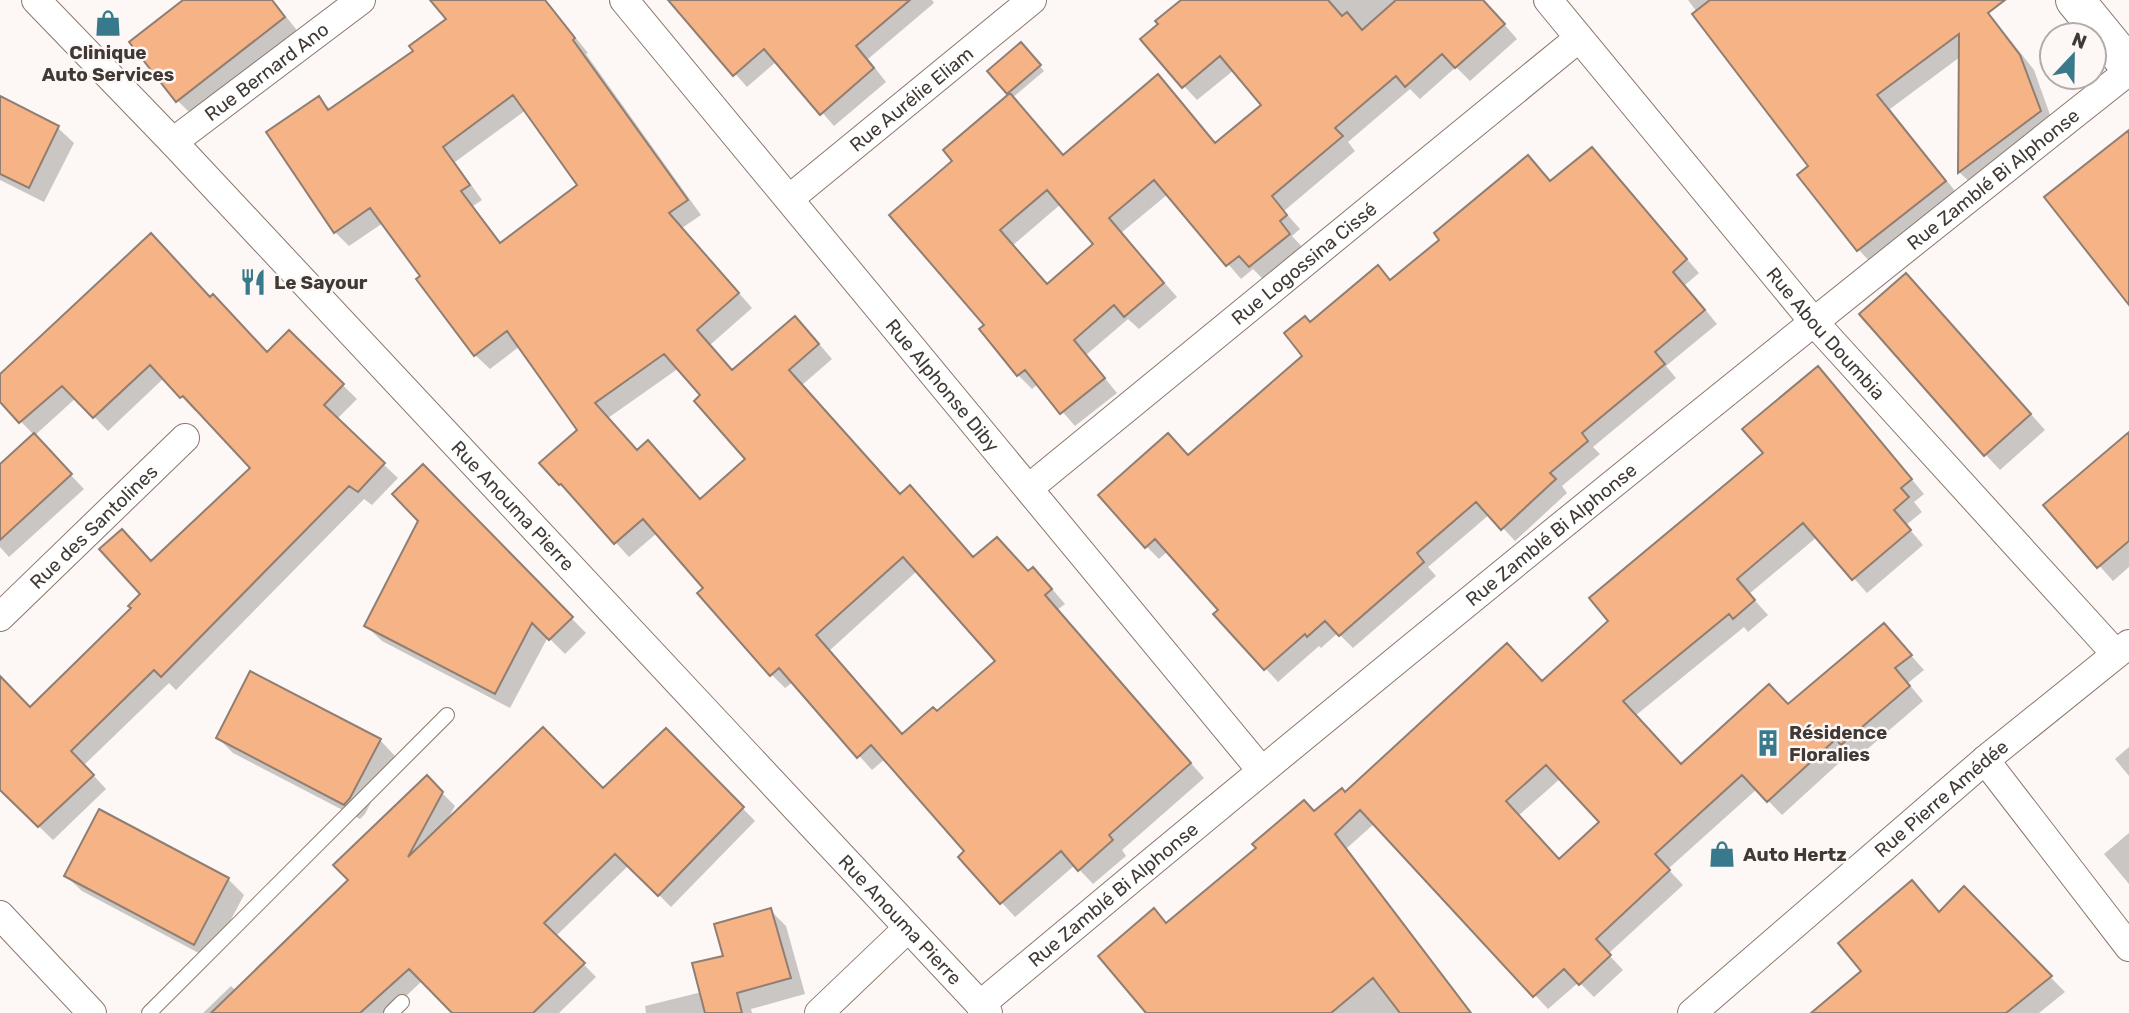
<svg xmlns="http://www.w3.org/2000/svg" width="2129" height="1013" font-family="Rubik,sans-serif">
<rect width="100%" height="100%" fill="#fdf8f6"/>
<path fill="#0003" fill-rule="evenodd" d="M 186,0 L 273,0 L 299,33 L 193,116 L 178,101 L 131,42 Z
M 448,0 L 543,0 L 555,12 L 588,53 L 586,54 L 701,215 L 682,228 L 752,308 L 710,345 L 733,371 L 809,332 L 832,359 L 802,385 L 901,496 L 974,559 L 1029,573 L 1047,583 L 1065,604 L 1057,610 L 1204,778 L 1122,850 L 1126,856 L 1093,884 L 1075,865 L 1015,917 L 960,857 L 967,851 L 885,759 L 872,770 L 793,682 L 785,688 L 771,674 L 705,588 L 657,533 L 629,557 L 575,498 L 560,484 L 580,430 L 520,346 L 490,369 L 475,355 L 383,223 L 349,246 L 335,232 L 319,98 L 331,110 L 415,51 L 448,20 ZM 526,110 L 579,185 L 502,244 L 473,206 L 482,200 L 455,162 ZM 679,368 L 703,395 L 748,460 L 700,501 L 638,452 L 608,418 ZM 917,571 L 997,661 L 937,713 L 903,735 L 829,651 Z
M 670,0 L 932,0 L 934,3 L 868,59 L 886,82 L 834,126 L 777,61 L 747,87 Z
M 1188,0 L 1483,0 L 1517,39 L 1470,81 L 1456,67 L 1420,99 L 1410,89 L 1348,142 L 1355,151 L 1284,211 L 1300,229 L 1292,236 L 1303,248 L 1264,280 L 1253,269 L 1241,279 L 1168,194 L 1121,233 L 1177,297 L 1139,329 L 1128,319 L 1086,355 L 1117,393 L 1075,426 L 1038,384 L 1032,389 L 1018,375 L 986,325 L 955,161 L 1010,95 L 989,71 L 1025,49 L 1044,71 L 1012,98 L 1064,156 L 1158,76 L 1217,145 L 1264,105 L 1234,70 L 1197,100 L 1184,86 ZM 1061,204 L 1095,245 L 1048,285 L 1013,245 Z
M 1688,0 L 1979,0 L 2034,70 L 2054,126 L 1973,185 L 1959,172 L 1960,57 L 1890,109 L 1959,196 L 1872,264 L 1859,250 L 1799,175 L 1811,166 Z
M 0,98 L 58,128 L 74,143 L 44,202 L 0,180 Z
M 1592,149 L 1699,273 L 1685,285 L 1717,324 L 1666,366 L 1676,378 L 1593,447 L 1600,454 L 1562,486 L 1567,493 L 1515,541 L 1490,514 L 1428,567 L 1436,576 L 1353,648 L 1338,633 L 1321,648 L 1319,646 L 1278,682 L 1216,614 L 1221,610 L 1168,551 L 1159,559 L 1146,546 L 1188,457 L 1305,356 L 1311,324 L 1378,268 L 1391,281 L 1551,183 Z
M 1921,290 L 2045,430 L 2000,470 L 1985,454 Z
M 210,299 L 267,354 L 289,333 L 357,399 L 336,420 L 398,478 L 372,505 L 364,499 L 176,690 L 169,683 L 84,765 L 106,789 L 53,840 L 0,789 L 0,678 L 30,709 L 133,608 L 143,594 L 152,563 L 253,468 L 197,409 L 195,411 L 164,378 L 108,431 L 76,398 L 34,436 L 84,489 L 9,557 L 0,547 L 0,466 L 34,435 L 0,400 L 0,377 Z
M 1831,383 L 1924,494 L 1914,502 L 1922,512 L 1906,525 L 1923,545 L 1867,593 L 1817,537 L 1749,594 L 1768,615 L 1748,632 L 1744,627 L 1635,716 L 1682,766 L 1789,706 L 1884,625 L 1924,670 L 1908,683 L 1923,701 L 1857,758 L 1851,752 L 1782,815 L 1757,789 L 1668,869 L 1683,885 L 1608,954 L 1623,970 L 1594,997 L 1579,982 L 1548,1009 L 1375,823 L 1347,848 L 1472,1013 L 1148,1013 L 1154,911 L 1168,925 L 1314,812 L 1542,683 L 1611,621 ZM 1561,778 L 1602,822 L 1560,861 L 1518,816 Z
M 2129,434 L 2129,567 L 2113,581 L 2045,505 Z
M 423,467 L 586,633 L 565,654 L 548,637 L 510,708 L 382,641 L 366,626 L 421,521 Z
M 666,730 L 755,821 L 671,907 L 629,865 L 556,936 L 596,977 L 559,1013 L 453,1013 L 422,981 L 388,1013 L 203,1013 L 231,986 L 236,991 L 351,880 L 427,778 L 455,806 L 446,822 L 603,790 Z
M 218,738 L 380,740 L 395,756 L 365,814 L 360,819 L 233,753 Z
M 2129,747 L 2129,776 L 2115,759 Z
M 100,812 L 228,879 L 244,895 L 210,959 L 82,891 L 66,876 Z
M 2129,833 L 2129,884 L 2104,854 Z
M 1964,889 L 2065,992 L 2039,1013 L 1813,1013 L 1940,913 Z
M 770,910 L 786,926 L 805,994 L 751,1009 L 752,1013 L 646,1013 L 645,1006 L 702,992 L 725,957 Z"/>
<path fill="#f6b486" stroke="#907e72" stroke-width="2" fill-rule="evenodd" d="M 183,0 L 272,0 L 285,17 L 176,102 L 129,42 Z
M 430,0 L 545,0 L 575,38 L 573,40 L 688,200 L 669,213 L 739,293 L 697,330 L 732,370 L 795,316 L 819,344 L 789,370 L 900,494 L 910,485 L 973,557 L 997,537 L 1028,571 L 1033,567 L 1052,589 L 1045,595 L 1191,763 L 1109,835 L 1113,840 L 1078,871 L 1061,851 L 1000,904 L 958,857 L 964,851 L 871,745 L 857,758 L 779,668 L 770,676 L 697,593 L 703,588 L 643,519 L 614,544 L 561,484 L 559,485 L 539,463 L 577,430 L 507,331 L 474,356 L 416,279 L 420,276 L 370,208 L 334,233 L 266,132 L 319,96 L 328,110 L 413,51 L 409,46 L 446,19 ZM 513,95 L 577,185 L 500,243 L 461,191 L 470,185 L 443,147 ZM 664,354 L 700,395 L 694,401 L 745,459 L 700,499 L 648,440 L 637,450 L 595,403 ZM 903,557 L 995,661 L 937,711 L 933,707 L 902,734 L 816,635 Z
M 668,0 L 910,0 L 856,46 L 874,68 L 820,115 L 764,49 L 733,76 Z
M 1181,0 L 1328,0 L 1342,16 L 1347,12 L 1362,30 L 1396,0 L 1483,0 L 1505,24 L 1455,68 L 1442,54 L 1405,87 L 1396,76 L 1335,128 L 1343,136 L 1272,196 L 1287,215 L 1280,221 L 1290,234 L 1249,267 L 1239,256 L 1226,266 L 1154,180 L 1109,218 L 1164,283 L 1124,317 L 1114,305 L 1074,340 L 1105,378 L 1060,414 L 1025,370 L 1017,376 L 979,329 L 984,325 L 889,215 L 952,161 L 943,150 L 1010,93 L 1063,155 L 1158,74 L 1215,143 L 1261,105 L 1220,56 L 1182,88 L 1140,39 L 1158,24 L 1155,21 ZM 1047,190 L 1093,244 L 1047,284 L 1000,230 Z
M 1710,0 L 2005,0 L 1988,13 L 2020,55 L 2041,111 L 1958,173 L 1959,34 L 1877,95 L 1946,181 L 1857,251 L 1797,175 L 1808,166 L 1692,14 Z
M 1021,42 L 1041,65 L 1007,94 L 987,71 Z
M 0,96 L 59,126 L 29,188 L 0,174 Z
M 2129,130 L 2129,305 L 2044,197 Z
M 1592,147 L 1687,259 L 1673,272 L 1705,310 L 1655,352 L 1665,364 L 1582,433 L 1588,441 L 1550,473 L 1556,479 L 1501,530 L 1476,502 L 1417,553 L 1424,562 L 1339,636 L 1325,621 L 1307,637 L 1305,634 L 1264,670 L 1213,614 L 1218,610 L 1155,539 L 1145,548 L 1098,495 L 1168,433 L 1188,455 L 1302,356 L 1284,333 L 1305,316 L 1310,322 L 1378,265 L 1390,280 L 1439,240 L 1434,233 L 1528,155 L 1550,181 Z
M 151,233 L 210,297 L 213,294 L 267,352 L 289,330 L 344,384 L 324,405 L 385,463 L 358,492 L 349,486 L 161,677 L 154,670 L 71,751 L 94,775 L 38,827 L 0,790 L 0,676 L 30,707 L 131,608 L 128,606 L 140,594 L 99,549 L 122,529 L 151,561 L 250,468 L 183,396 L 180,398 L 150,365 L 93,418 L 62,386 L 19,423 L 0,402 L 0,374 Z
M 1906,273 L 2031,414 L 1984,456 L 1859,314 Z
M 1818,366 L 1912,479 L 1901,488 L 1909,497 L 1894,510 L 1911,530 L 1852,580 L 1803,523 L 1737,579 L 1755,600 L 1733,619 L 1729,614 L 1623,701 L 1681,764 L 1769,684 L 1788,704 L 1884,623 L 1912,655 L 1895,668 L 1910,686 L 1841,745 L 1836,739 L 1767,802 L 1742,775 L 1655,854 L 1670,870 L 1596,939 L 1611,955 L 1579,985 L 1564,969 L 1533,997 L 1360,810 L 1335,834 L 1471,1013 L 1400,1013 L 1373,978 L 1331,1013 L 1146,1013 L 1098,956 L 1154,908 L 1166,923 L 1256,848 L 1252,844 L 1304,800 L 1314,811 L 1342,788 L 1345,792 L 1507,643 L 1542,681 L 1608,621 L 1589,598 L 1763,453 L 1742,429 ZM 1546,765 L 1599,822 L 1559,859 L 1506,801 Z
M 2129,432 L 2129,541 L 2097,568 L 2043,505 Z
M 34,433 L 72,474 L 0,540 L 0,464 Z
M 423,464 L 573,617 L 549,640 L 532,623 L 495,694 L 364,626 L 418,521 L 392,494 Z
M 250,671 L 381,739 L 350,798 L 344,805 L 216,738 Z
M 543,727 L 603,788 L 666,728 L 744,807 L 658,896 L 615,854 L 544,923 L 585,963 L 533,1013 L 452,1013 L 409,969 L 360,1013 L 211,1013 L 348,880 L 333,865 L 427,775 L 443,792 L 408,857 Z
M 99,809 L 229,878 L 194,945 L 64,876 Z
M 1912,880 L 1939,912 L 1964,886 L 2052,976 L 2006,1013 L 1811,1013 L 1861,971 L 1838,943 Z
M 771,908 L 791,978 L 737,993 L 742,1013 L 705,1013 L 692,963 L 723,956 L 714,924 Z"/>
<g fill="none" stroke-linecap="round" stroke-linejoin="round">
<defs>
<path id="lane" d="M 149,1013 L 447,715
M 391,1013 L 402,1002"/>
<g id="street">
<path id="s1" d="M 36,0 L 173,142 L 988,1013"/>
<path id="s2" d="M 624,0 L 1261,770"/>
<path id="s3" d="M 1548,0 L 1813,321 L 2116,654"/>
<path id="s4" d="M 173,142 L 361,0"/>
<path id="s5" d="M 789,199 L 1032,0"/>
<path id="s6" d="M 1029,488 L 1579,38"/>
<path id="s7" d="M 0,617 L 185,438"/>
<path d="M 1985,760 L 2129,947"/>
<path d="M 0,915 L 92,1013"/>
<path id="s8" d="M 980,1005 C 1359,688 1742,377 2129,71"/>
<path d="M 819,1013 L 907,929"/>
<path id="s9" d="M 1692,1013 L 1985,760 L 2129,644"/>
</g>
<path id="secondary" d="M 2075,0 L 2129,66"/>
</defs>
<use href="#lane" stroke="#8a776b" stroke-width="16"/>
<use href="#street" stroke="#8a776b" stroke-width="30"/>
<use href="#secondary" stroke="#8a776b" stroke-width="40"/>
<use href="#lane" stroke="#fff" stroke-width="14"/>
<use href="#street" stroke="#fff" stroke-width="28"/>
<use href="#secondary" stroke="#fff" stroke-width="38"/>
</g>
<defs>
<symbol id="shop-bare" viewBox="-9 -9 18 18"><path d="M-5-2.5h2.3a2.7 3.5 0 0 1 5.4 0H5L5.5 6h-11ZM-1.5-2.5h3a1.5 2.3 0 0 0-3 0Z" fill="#39798c" stroke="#fdf8f6" stroke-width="2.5" paint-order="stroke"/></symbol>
<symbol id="restaurant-bare" viewBox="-9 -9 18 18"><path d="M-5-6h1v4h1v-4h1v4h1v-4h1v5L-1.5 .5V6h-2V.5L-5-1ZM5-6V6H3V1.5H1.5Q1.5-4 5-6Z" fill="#39798c" stroke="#fdf8f6" stroke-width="2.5" paint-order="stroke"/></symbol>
<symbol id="building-bare" viewBox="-9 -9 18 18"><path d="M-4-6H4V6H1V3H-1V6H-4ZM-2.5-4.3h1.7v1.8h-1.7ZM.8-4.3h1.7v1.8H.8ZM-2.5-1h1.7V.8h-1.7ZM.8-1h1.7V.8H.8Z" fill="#39798c" stroke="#fdf8f6" stroke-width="2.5" paint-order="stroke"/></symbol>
</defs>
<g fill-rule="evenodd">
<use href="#shop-bare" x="89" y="4" width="38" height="38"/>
<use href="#restaurant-bare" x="234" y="263" width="38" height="38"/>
<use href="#building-bare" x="1749" y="724" width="38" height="38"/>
<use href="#shop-bare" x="1703" y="835" width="38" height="38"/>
</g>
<g text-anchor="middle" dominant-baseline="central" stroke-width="5" stroke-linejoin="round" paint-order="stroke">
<g font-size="19" font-weight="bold" fill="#413934" stroke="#fdf8f6" text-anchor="start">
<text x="108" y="52" text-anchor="middle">Clinique<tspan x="108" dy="22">Auto Services</tspan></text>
<text x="274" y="282">Le Sayour</text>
<text x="1789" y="732">Résidence<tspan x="1789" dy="22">Floralies</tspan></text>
<text x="1743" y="854">Auto Hertz</text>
</g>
<g font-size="19" fill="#413934" stroke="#fdf8f6">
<text stroke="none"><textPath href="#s4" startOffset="117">Rue Bernard Ano</textPath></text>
<text stroke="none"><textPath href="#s5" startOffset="158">Rue Aurélie Eliam</textPath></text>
<text stroke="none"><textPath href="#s8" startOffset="1307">Rue Zamblé Bi Alphonse</textPath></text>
<text stroke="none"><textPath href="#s6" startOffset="355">Rue Logossina Cissé</textPath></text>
<text stroke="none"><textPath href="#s3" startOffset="434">Rue Abou Doumbia</textPath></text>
<text stroke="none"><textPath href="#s2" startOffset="500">Rue Alphonse Diby</textPath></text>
<text stroke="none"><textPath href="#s1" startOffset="695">Rue Anouma Pierre</textPath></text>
<text stroke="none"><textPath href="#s7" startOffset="130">Rue des Santolines</textPath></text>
<text stroke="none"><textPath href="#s8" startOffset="740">Rue Zamblé Bi Alphonse</textPath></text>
<text stroke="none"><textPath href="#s9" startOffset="329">Rue Pierre Amédée</textPath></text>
<text stroke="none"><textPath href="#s8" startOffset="173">Rue Zamblé Bi Alphonse</textPath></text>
<text stroke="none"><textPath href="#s1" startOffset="1262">Rue Anouma Pierre</textPath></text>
</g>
</g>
<g transform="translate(2073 56) rotate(22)"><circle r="33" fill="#fdf8f6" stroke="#b2aca8" stroke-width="2"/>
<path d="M0-5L12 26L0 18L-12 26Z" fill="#39798c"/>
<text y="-10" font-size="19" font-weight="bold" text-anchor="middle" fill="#413934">N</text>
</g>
</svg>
